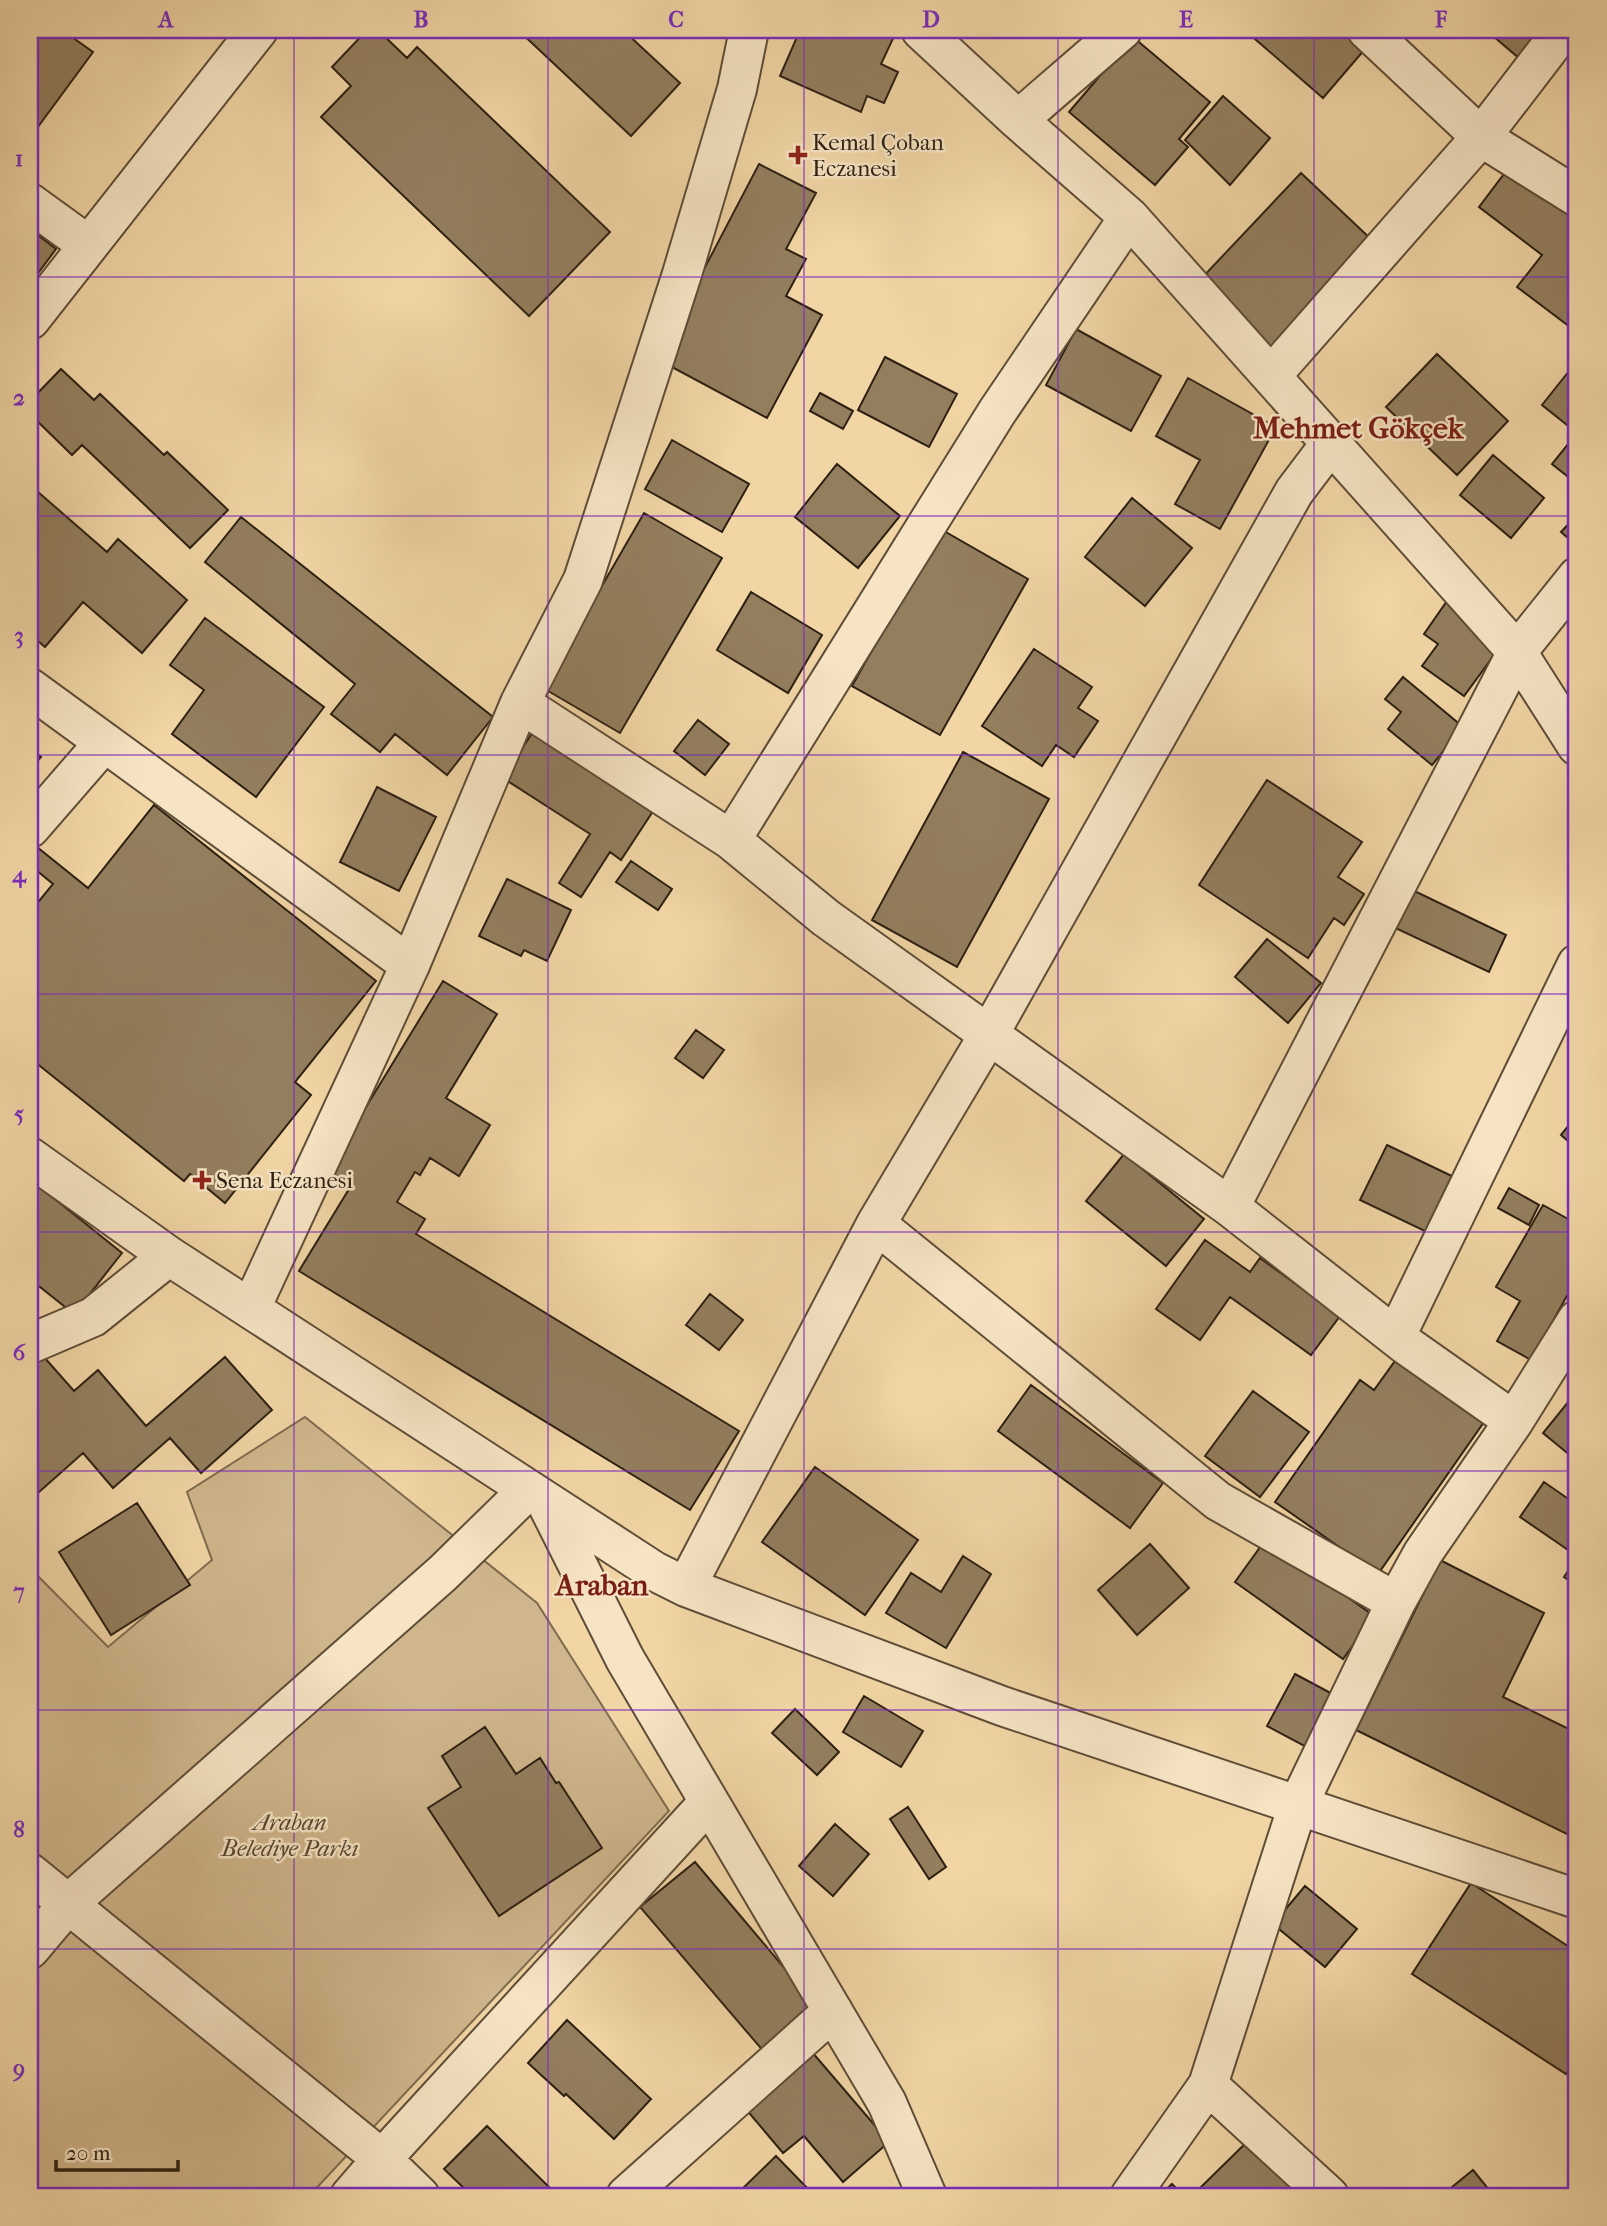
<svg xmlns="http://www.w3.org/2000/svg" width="1607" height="2226" font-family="'IM FELL French Canon',serif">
<rect width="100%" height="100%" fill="#f1d5a5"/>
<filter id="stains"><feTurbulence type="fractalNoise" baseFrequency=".00286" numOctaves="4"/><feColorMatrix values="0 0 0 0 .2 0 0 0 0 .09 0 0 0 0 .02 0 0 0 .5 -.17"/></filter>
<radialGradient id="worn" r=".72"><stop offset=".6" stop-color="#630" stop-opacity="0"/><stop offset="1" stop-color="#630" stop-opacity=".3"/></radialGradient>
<path fill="#d0b68c" stroke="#7e6b4f" stroke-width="2" d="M 305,1417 L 537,1603 L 669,1811 L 309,2196 L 30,2196 L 30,1568 L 108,1647 L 212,1560 L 187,1492 Z"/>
<path fill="#937e5e" stroke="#2d2012" stroke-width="2" d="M 30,30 L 62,30 L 93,52 L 32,135 L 30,134 Z
M 367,30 L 378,30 L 407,58 L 417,47 L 610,232 L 529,316 L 321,117 L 351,86 L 332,67 Z
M 518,30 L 623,30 L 680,83 L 631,136 Z
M 800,30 L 897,30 L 881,64 L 898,72 L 884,103 L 867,96 L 861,112 L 780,76 Z
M 1262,30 L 1342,30 L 1365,49 L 1323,98 L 1255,39 Z
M 1486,30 L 1545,30 L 1520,59 Z
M 1133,37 L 1210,102 L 1179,139 L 1188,147 L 1155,185 L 1069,112 Z
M 1223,96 L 1270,138 L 1230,185 L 1185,140 Z
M 759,164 L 816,193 L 786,249 L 806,259 L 786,296 L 822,315 L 767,418 L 657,359 Z
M 1510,166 L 1577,217 L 1577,325 L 1574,330 L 1517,287 L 1542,255 L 1479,207 Z
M 1301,173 L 1373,241 L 1271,350 L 1199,281 Z
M 30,229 L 56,249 L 30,284 Z
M 1076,329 L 1161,376 L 1131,431 L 1046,385 Z
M 1437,354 L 1508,421 L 1457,475 L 1386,407 Z
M 885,357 L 957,394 L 929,447 L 858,410 Z
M 1577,361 L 1577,484 L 1552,464 L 1577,433 L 1542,405 Z
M 61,369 L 94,400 L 100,394 L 164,455 L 167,452 L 228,510 L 190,548 L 82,445 L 72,455 L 30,414 L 30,401 Z
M 1188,378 L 1276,427 L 1220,529 L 1175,504 L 1200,460 L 1156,436 Z
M 820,393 L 853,411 L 843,429 L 810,411 Z
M 672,440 L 749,484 L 722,532 L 645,489 Z
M 1493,455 L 1544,498 L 1511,538 L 1460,495 Z
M 837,464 L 900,516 L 858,568 L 795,517 Z
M 30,485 L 107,552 L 118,539 L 187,600 L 142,653 L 83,602 L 45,647 L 30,634 Z
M 1132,498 L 1192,548 L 1145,606 L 1085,557 Z
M 644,513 L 722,558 L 620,733 L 543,688 Z
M 1577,515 L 1577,546 L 1561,532 Z
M 241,517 L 493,717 L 447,775 L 395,734 L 380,752 L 331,714 L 355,684 L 205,562 Z
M 944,531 L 1028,579 L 940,735 L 852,686 L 912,579 L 915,581 Z
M 751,592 L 822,635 L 788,693 L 717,650 Z
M 1447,601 L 1503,643 L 1464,696 L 1422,666 L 1438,644 L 1424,634 Z
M 205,618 L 324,707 L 256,797 L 172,734 L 204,690 L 170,665 Z
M 1034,649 L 1092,687 L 1078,708 L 1098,721 L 1074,757 L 1056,745 L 1042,766 L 982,726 Z
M 1403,677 L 1463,727 L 1432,765 L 1388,729 L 1401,712 L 1385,699 Z
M 698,720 L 729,744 L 705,775 L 674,751 Z
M 536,727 L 657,805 L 621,860 L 610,852 L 581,897 L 559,883 L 590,834 L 503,778 Z
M 30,748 L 41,757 L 30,770 Z
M 963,752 L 1049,799 L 957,967 L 872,920 Z
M 1267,780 L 1362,842 L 1338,877 L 1364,894 L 1344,925 L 1334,918 L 1308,958 L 1199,885 Z
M 377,787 L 436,817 L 399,891 L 340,862 Z
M 154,805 L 376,981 L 295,1082 L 311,1095 L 225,1203 L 190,1174 L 184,1181 L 30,1058 L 30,902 L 35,906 L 53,884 L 30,865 L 30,846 L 32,843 L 88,888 Z
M 631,861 L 672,889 L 658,910 L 616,882 Z
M 507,879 L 571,910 L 547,961 L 524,950 L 521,956 L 479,936 Z
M 1406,887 L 1506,935 L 1489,972 L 1389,925 Z
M 1267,939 L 1321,983 L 1288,1023 L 1235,977 Z
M 443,981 L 497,1014 L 446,1098 L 490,1125 L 459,1176 L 430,1158 L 420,1175 L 415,1172 L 397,1202 L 425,1219 L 416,1234 L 739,1431 L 690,1510 L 299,1271 L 349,1189 L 325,1174 Z
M 696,1030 L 724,1050 L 703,1078 L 675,1058 Z
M 1577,1115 L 1577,1149 L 1561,1135 Z
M 1387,1145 L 1456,1178 L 1431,1234 L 1360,1200 Z
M 1124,1154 L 1204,1219 L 1166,1266 L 1086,1201 Z
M 30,1179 L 122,1253 L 74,1314 L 30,1279 Z
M 1509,1188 L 1539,1205 L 1529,1225 L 1498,1208 Z
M 1543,1205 L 1577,1224 L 1577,1278 L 1531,1360 L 1497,1341 L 1520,1301 L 1496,1287 Z
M 1205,1240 L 1250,1272 L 1260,1258 L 1340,1316 L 1311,1355 L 1230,1297 L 1200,1340 L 1156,1309 Z
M 710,1294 L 743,1320 L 719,1350 L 686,1325 Z
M 36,1348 L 74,1391 L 98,1370 L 146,1426 L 225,1357 L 272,1410 L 201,1473 L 170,1438 L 113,1488 L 83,1453 L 30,1500 L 30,1353 Z
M 1395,1361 L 1484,1422 L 1378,1574 L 1275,1502 L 1360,1380 L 1374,1390 Z
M 1031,1385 L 1163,1483 L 1130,1528 L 998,1431 Z
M 1253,1391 L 1309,1432 L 1260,1497 L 1205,1456 Z
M 1577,1391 L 1577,1461 L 1543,1433 Z
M 815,1467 L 918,1540 L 865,1615 L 762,1542 Z
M 1544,1482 L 1577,1505 L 1577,1556 L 1520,1517 Z
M 137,1503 L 190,1585 L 111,1635 L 59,1552 Z
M 1266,1539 L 1374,1616 L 1343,1659 L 1235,1582 Z
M 1150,1544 L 1189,1588 L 1137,1635 L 1098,1590 Z
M 963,1556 L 991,1574 L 946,1648 L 886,1613 L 911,1573 L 941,1592 Z
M 1577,1558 L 1577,1586 L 1564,1577 Z
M 1440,1560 L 1544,1613 L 1503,1697 L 1577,1733 L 1577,1839 L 1356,1730 Z
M 1295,1674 L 1338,1697 L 1310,1749 L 1267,1726 Z
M 864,1696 L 923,1731 L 901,1767 L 843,1732 Z
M 795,1709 L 839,1752 L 817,1775 L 772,1733 Z
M 485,1727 L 516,1774 L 540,1758 L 556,1783 L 559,1782 L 602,1848 L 499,1916 L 428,1808 L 461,1787 L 442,1756 Z
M 908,1807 L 946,1867 L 929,1879 L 890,1819 Z
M 835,1824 L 869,1854 L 833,1896 L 799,1866 Z
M 695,1862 L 824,2015 L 771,2060 L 640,1907 Z
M 1471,1883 L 1577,1952 L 1577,2057 L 1566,2074 L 1412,1974 Z
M 1305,1886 L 1357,1929 L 1325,1967 L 1273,1924 Z
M 567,2020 L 651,2099 L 614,2139 L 566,2094 L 564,2096 L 528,2063 Z
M 812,2052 L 889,2142 L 843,2182 L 804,2136 L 783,2153 L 745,2108 Z
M 487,2126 L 550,2188 L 542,2196 L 472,2196 L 444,2169 Z
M 1255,2134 L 1316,2196 L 1204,2196 L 1198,2190 Z
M 776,2156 L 815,2196 L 735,2196 Z
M 1473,2170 L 1494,2196 L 1441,2196 Z
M 1172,2184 L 1184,2196 L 1159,2196 Z"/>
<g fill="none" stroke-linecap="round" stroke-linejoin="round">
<defs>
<path id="minor" d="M 921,30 L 1018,120 L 1129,217 L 1517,652 L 1577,746
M 1367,30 L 1481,137 L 1577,197
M 1018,120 L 1122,30
M 30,203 L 88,245
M 30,320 L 258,30
M 1271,376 L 1481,137 L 1563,30
M 30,688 L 410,965
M 520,703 L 731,840 L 826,918 L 1230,1207 L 1406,1345 L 1514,1421
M 30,828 L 103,744
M 731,840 L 997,412 L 1129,217
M 30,1157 L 169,1256 L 654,1571 L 686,1587 L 1002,1706 L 1577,1899
M 1230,1207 L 1517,652 L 1577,577
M 876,1224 L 1218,1501 L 1396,1602
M 251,1308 L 410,965 L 520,703 L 583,580 L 682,274 L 737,89 L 749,30
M 1396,1336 L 1577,964
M 30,1344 L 93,1317 L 169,1256
M 546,1502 L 625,1659 L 887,2103 L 927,2196
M 686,1587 L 876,1224 L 988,1036 L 1294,492 L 1331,443
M 30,1873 L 382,2159 L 420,2196
M 30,1949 L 68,1904 L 443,1573 L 528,1490
M 1208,2085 L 1329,2196
M 350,2196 L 382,2159 L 709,1802
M 626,2196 L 833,2011
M 1130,2196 L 1208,2085 L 1298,1805 L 1396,1602 L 1423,1553 L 1514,1421 L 1577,1320"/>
</defs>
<use href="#minor" stroke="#5e4d37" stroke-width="42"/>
<use href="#minor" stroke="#f6e4c4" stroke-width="38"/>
</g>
<path fill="none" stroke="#7b2cbf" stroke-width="2" stroke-opacity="0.55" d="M 294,30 L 294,2196M 548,30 L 548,2196M 804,30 L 804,2196M 1058,30 L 1058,2196M 1314,30 L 1314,2196M 30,277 L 1577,277M 30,516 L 1577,516M 30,755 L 1577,755M 30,994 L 1577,994M 30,1232 L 1577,1232M 30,1471 L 1577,1471M 30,1710 L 1577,1710M 30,1949 L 1577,1949"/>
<g fill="#8f2418" stroke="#f6e4c4" stroke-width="2.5">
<path d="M794.5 144.5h7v7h7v7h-7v7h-7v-7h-7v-7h7z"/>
<path d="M198.5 1169.5h7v7h7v7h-7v7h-7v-7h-7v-7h7z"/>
</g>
<g text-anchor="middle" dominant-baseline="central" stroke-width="5" stroke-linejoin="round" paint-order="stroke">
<g font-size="23" fill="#2d2012" stroke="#f6e4c4" text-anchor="start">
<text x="812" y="142">Kemal Çoban<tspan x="812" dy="26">Eczanesi</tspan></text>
<text x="216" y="1180">Sena Eczanesi</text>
</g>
<g font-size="23" font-style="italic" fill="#564630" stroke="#f6e4c4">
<text x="290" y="1822">Araban<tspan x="290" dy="26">Belediye Parkı</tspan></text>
</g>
<g font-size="30" font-weight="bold" fill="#7a1f14" stroke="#f6e4c4">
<text x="1358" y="428">Mehmet Gökçek</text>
<text x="602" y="1585">Araban</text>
</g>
</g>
<rect width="1607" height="2226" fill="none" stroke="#f1d5a5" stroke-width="77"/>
<path d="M56 2160v10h122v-10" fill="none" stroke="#2d2012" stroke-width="3.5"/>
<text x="66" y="2160" font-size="21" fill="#2d2012" stroke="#f6e4c4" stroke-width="5" paint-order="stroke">20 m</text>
<rect x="38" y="38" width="1530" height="2150" fill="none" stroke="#7b2cbf" stroke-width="2.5"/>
<g font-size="23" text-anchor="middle" font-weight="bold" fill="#7b2cbf">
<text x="166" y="27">A</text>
<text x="421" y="27">B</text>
<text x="676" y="27">C</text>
<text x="931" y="27">D</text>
<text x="1186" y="27">E</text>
<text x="1441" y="27">F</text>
<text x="19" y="166">1</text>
<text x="19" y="405">2</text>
<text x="19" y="643">3</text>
<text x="19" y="882">4</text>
<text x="19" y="1121">5</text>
<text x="19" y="1360">6</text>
<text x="19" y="1599">7</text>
<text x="19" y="1837">8</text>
<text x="19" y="2076">9</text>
</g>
<rect width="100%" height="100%" filter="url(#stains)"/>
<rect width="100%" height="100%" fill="url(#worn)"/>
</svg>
